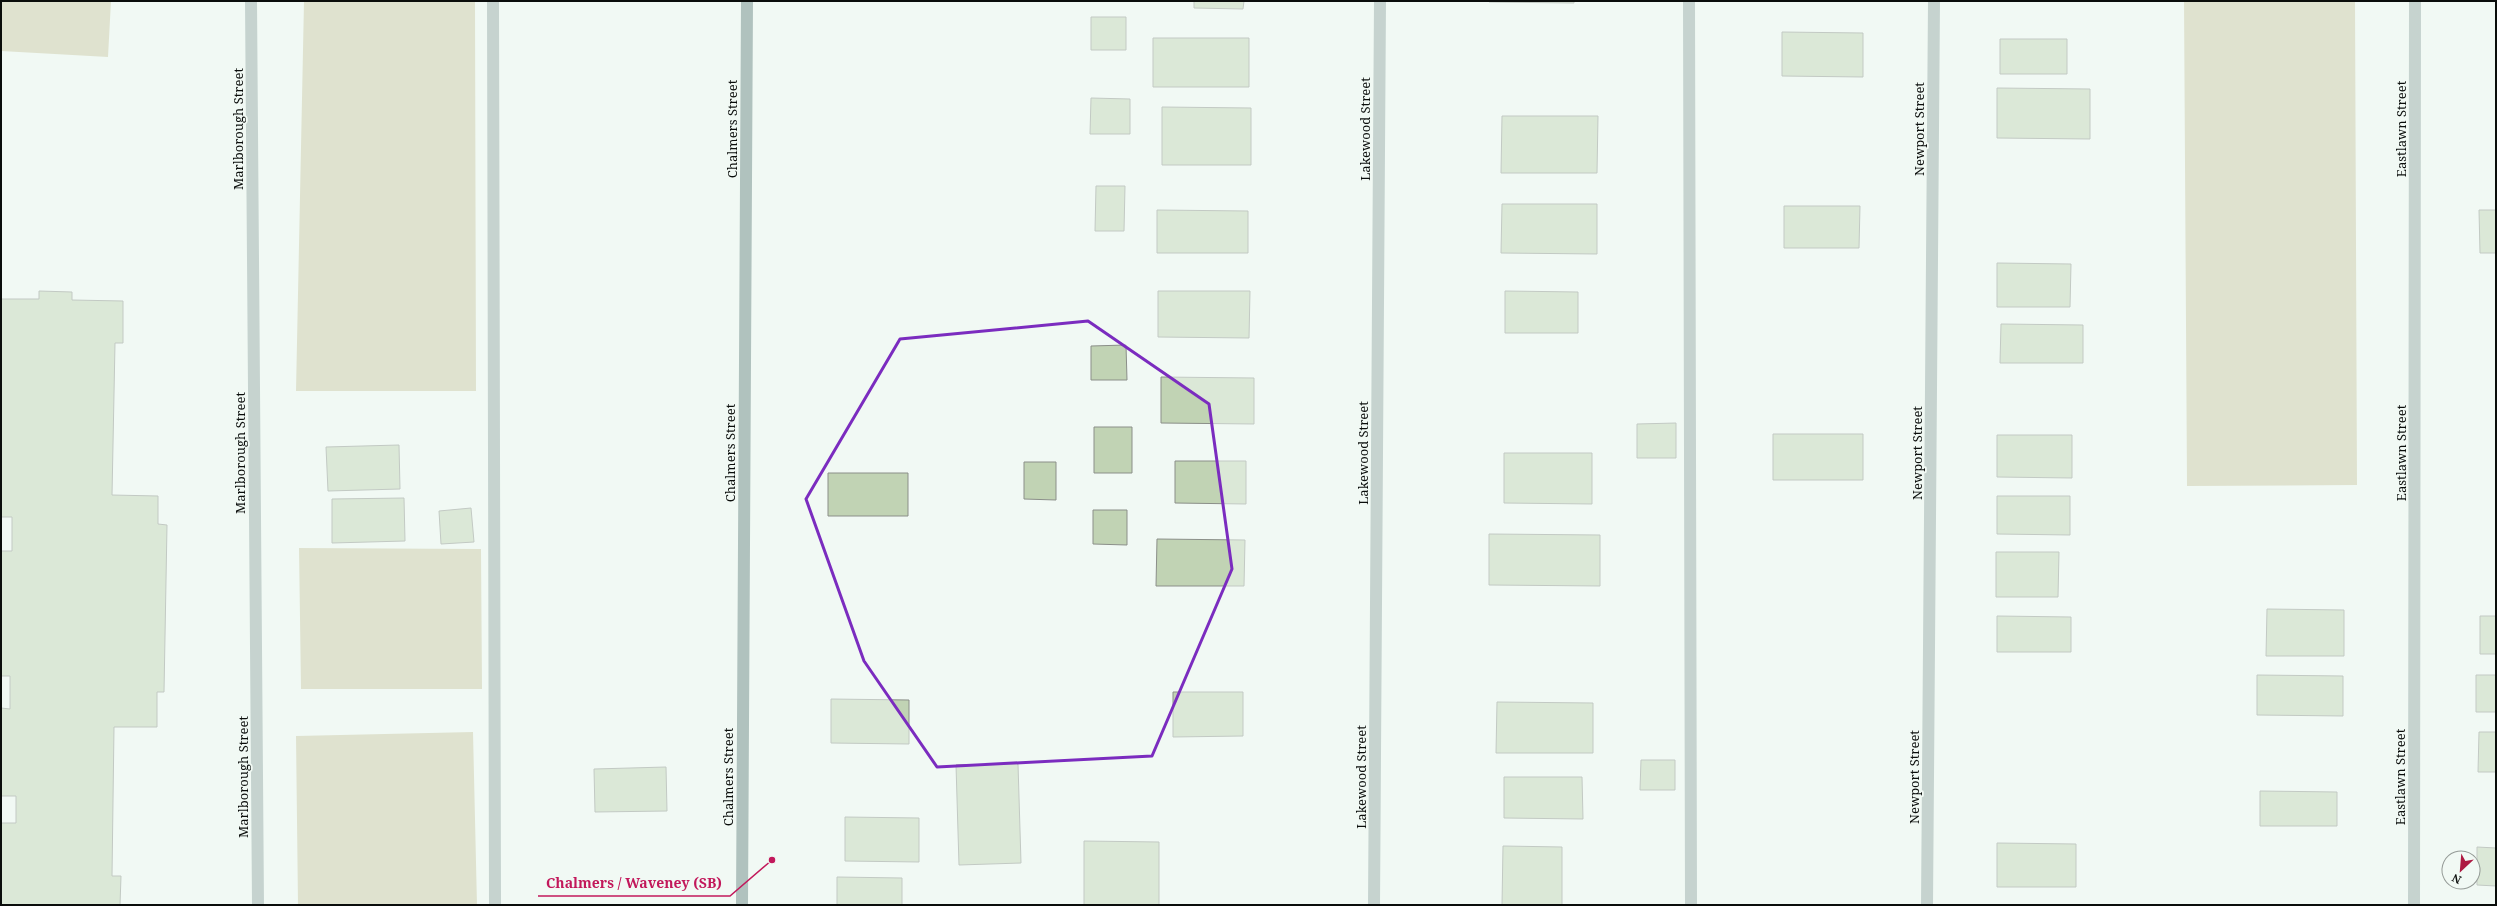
<svg xmlns="http://www.w3.org/2000/svg" width="2497" height="906" font-family="'Noto Serif',serif">
<rect width="100%" height="100%" fill="#f1f9f4"/>
<path fill="#cac6a3" d="M 1,1 L 111,1 L 108,57 L 1,51 Z
M 304,1 L 475,1 L 476,391 L 296,391 Z
M 2184,1 L 2355,1 L 2357,485 L 2187,486 Z
M 299,548 L 481,549 L 482,689 L 301,689 Z
M 473,732 L 477,905 L 298,905 L 296,736 Z"/>
<path fill="#c1d3b4" stroke="#8b8f89" d="M 1194,1 L 1244,1 L 1243,9 L 1194,8 Z
M 1489,1 L 1574,1 L 1574,3 L 1489,2 Z
M 1091,17 L 1126,17 L 1126,50 L 1091,50 Z
M 1782,32 L 1863,33 L 1863,77 L 1782,76 Z
M 1153,38 L 1249,38 L 1249,87 L 1153,87 Z
M 2000,39 L 2067,39 L 2067,74 L 2000,74 Z
M 1997,88 L 2090,89 L 2090,139 L 1997,138 Z
M 1091,98 L 1130,99 L 1130,134 L 1090,134 Z
M 1162,107 L 1251,108 L 1251,165 L 1162,165 Z
M 1502,116 L 1598,116 L 1597,173 L 1501,173 Z
M 1096,186 L 1125,186 L 1124,231 L 1095,231 Z
M 1502,204 L 1597,204 L 1597,254 L 1501,253 Z
M 1784,206 L 1860,206 L 1859,248 L 1784,248 Z
M 1157,210 L 1248,211 L 1248,253 L 1157,253 Z
M 2479,210 L 2496,210 L 2496,253 L 2480,253 Z
M 1997,263 L 2071,264 L 2070,307 L 1997,307 Z
M 39,291 L 72,292 L 72,300 L 123,301 L 123,343 L 115,343 L 112,495 L 158,496 L 158,524 L 167,525 L 164,692 L 157,692 L 157,727 L 114,727 L 112,876 L 121,876 L 120,905 L 1,905 L 1,823 L 16,823 L 16,796 L 1,796 L 1,708 L 10,709 L 10,676 L 1,676 L 1,551 L 12,551 L 12,517 L 1,517 L 1,299 L 39,299 Z
M 1158,291 L 1250,291 L 1249,338 L 1158,337 Z
M 1505,291 L 1578,292 L 1578,333 L 1505,333 Z
M 2001,324 L 2083,325 L 2083,363 L 2000,363 Z
M 1126,345 L 1127,380 L 1091,380 L 1091,346 Z
M 1161,377 L 1254,378 L 1254,424 L 1161,423 Z
M 1676,423 L 1676,458 L 1637,458 L 1637,424 Z
M 1094,427 L 1132,427 L 1132,473 L 1094,473 Z
M 1773,434 L 1863,434 L 1863,480 L 1773,480 Z
M 1997,435 L 2072,435 L 2072,478 L 1997,477 Z
M 399,445 L 400,489 L 328,491 L 326,447 Z
M 1504,453 L 1592,453 L 1592,504 L 1504,503 Z
M 1175,461 L 1246,461 L 1246,504 L 1175,503 Z
M 1024,462 L 1056,462 L 1056,500 L 1024,499 Z
M 828,473 L 908,473 L 908,516 L 828,516 Z
M 1997,496 L 2070,496 L 2070,535 L 1997,534 Z
M 404,498 L 405,541 L 332,543 L 332,499 Z
M 471,508 L 474,542 L 441,544 L 439,511 Z
M 1093,510 L 1127,510 L 1127,545 L 1093,544 Z
M 1489,534 L 1600,535 L 1600,586 L 1489,585 Z
M 1157,539 L 1245,540 L 1244,586 L 1156,586 Z
M 1996,552 L 2059,552 L 2058,597 L 1996,597 Z
M 2267,609 L 2344,610 L 2344,656 L 2266,656 Z
M 1997,616 L 2071,617 L 2071,652 L 1997,652 Z
M 2480,616 L 2496,616 L 2496,654 L 2480,654 Z
M 2257,675 L 2343,676 L 2343,716 L 2257,715 Z
M 2476,675 L 2496,675 L 2496,712 L 2476,712 Z
M 1173,692 L 1243,692 L 1243,736 L 1173,737 Z
M 831,699 L 909,700 L 909,744 L 831,743 Z
M 1497,702 L 1593,703 L 1593,753 L 1496,753 Z
M 2479,732 L 2496,732 L 2496,772 L 2478,772 Z
M 1641,760 L 1675,760 L 1675,790 L 1640,790 Z
M 1018,764 L 1021,863 L 959,865 L 956,765 Z
M 666,767 L 667,811 L 595,812 L 594,769 Z
M 1504,777 L 1582,777 L 1583,819 L 1504,818 Z
M 2260,791 L 2337,792 L 2337,826 L 2260,826 Z
M 845,817 L 919,818 L 919,862 L 845,861 Z
M 1084,841 L 1159,842 L 1159,905 L 1084,905 Z
M 1997,843 L 2076,844 L 2076,887 L 1997,887 Z
M 1503,846 L 1562,847 L 1562,905 L 1502,905 Z
M 2477,847 L 2496,848 L 2496,886 L 2477,885 Z
M 837,877 L 902,878 L 902,905 L 837,905 Z"/>
<g fill="none" stroke-linecap="round" stroke-linejoin="round">
<path stroke="#92a5a3" stroke-width="12" d="M 493,1 L 495,905
M 1689,1 L 1691,905"/>
<path stroke="#92a5a3" stroke-width="12" d="M 251,1 L 258,905
M 1374,905 L 1380,1
M 1927,905 L 1934,1
M 2414,905 L 2415,1"/>
<path stroke="#627e7c" stroke-width="12" d="M 742,905 L 747,1"/>
</g>
<path d="M0 0H2497V906H0ZM 1088,321 L 1209,404 L 1232,569 L 1152,756 L 937,767 L 864,661 L 806,499 L 900,339 Z" fill="#f1f9f4" fill-opacity=".55" fill-rule="evenodd"/>
<path fill="none" stroke="#7b2cbf" stroke-width="3" stroke-linejoin="round" d="M 1088,321 L 1209,404 L 1232,569 L 1152,756 L 937,767 L 864,661 L 806,499 L 900,339 Z"/>
<g text-anchor="middle" dominant-baseline="central" stroke-width="3.5" stroke-linejoin="round" paint-order="stroke">
<g font-size="13" fill="#0a0d0b" stroke="#f1f9f4">
<text transform="translate(238 129) rotate(-90)">Marlborough Street</text>
<text transform="translate(732 129) rotate(-90)">Chalmers Street</text>
<text transform="translate(1365 129) rotate(-90)">Lakewood Street</text>
<text transform="translate(1919 129) rotate(-90)">Newport Street</text>
<text transform="translate(2401 129) rotate(-90)">Eastlawn Street</text>
<text transform="translate(240 453) rotate(-90)">Marlborough Street</text>
<text transform="translate(730 453) rotate(-90)">Chalmers Street</text>
<text transform="translate(1363 453) rotate(-90)">Lakewood Street</text>
<text transform="translate(1917 453) rotate(-90)">Newport Street</text>
<text transform="translate(2401 453) rotate(-90)">Eastlawn Street</text>
<text transform="translate(243 777) rotate(-90)">Marlborough Street</text>
<text transform="translate(728 777) rotate(-90)">Chalmers Street</text>
<text transform="translate(1361 777) rotate(-90)">Lakewood Street</text>
<text transform="translate(1914 777) rotate(-90)">Newport Street</text>
<text transform="translate(2400 777) rotate(-90)">Eastlawn Street</text>
</g>
</g>
<path fill="none" stroke="#c2185b" stroke-width="1.5" d="M772 860L730 896H538"/>
<circle fill="#c2185b" stroke="#f1f9f4" stroke-width="1.5" cx="772" cy="860" r="4"/>
<g font-size="14" text-anchor="middle" font-weight="bold" fill="#c2185b" stroke="#f1f9f4" stroke-width="3.5" stroke-linejoin="round" paint-order="stroke">
<text x="634" y="888">Chalmers / Waveney (SB)</text>
</g>
<rect width="2497" height="906" fill="none" stroke="#0a0d0b" stroke-width="4"/>
<g transform="translate(2461 870) rotate(206)"><circle r="19" fill="#f1f9f4" stroke="#959b97"/>
<path d="M0-3L7 15L0 10L-7 15Z" fill="#ad1941"/>
<text y="-6" font-size="11" font-weight="bold" text-anchor="middle" fill="#0a0d0b">N</text>
</g>
</svg>
